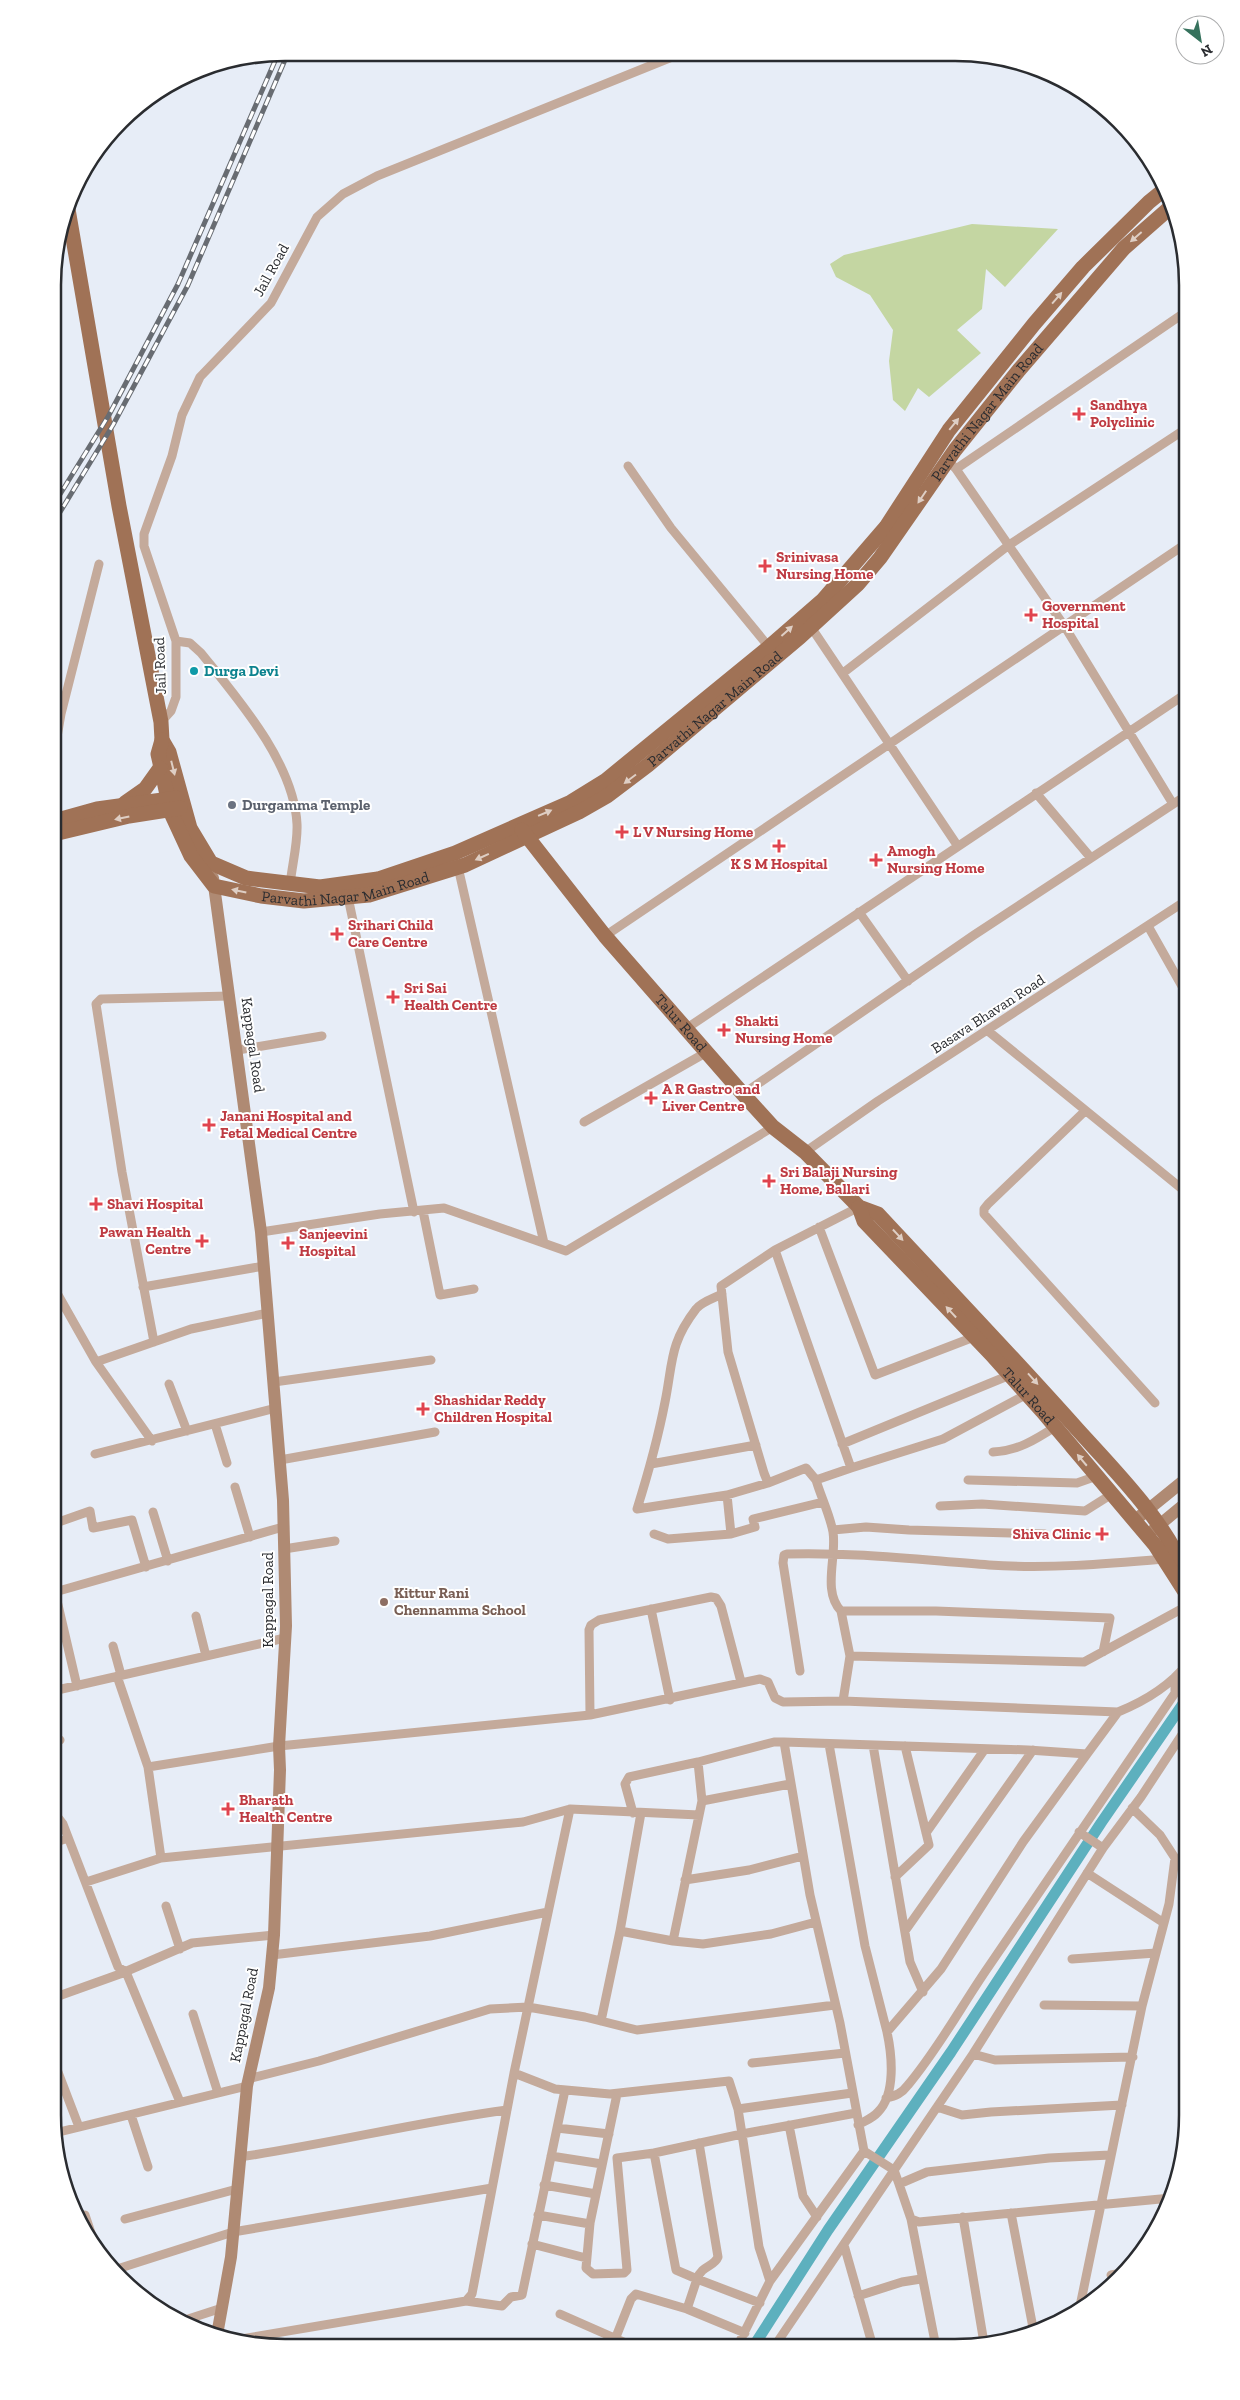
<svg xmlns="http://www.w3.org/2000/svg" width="1240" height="2400" font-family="'Zilla Slab',serif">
<rect width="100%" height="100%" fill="#e7edf7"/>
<path fill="#c4d6a2" d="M 972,224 L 1058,229 L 1005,287 L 986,269 L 982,309 L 957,330 L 981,353 L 929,397 L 918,388 L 905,411 L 893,400 L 889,361 L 893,330 L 870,295 L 836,277 L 830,264 L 844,255 Z"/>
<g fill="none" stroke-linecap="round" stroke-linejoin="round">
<path stroke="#5db0be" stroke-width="11" d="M 753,2347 L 828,2230 L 951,2052 L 1101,1823 L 1187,1698"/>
<path stroke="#c4aa9b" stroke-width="9" d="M 946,458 L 956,469 L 1065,627 L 1173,804
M 628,466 L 671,528 L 769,647
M 956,469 L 1187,311
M 811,627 L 957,845
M 176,641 L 190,643 L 201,653 C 238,699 294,763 297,824 C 298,843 292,865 290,885
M 843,673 L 1009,545 L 1187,428
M 161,722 L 171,711 L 176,697 L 176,641 L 147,555 L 144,546 L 144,534 L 172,456 L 182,415 L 200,377 L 271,303 L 317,217 L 343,194 L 377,176 L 677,55
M 54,754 L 61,714 L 99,564
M 1036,793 L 1091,858
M 458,867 L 544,1243
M 348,897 L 414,1212
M 859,912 L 908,981
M 1148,926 L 1187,995
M 605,936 L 1187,543
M 687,1028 L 1187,693
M 988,1031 L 1187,1193
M 238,1050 L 322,1036
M 743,1094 L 974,935 L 1187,795
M 1085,1111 L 988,1204 L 984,1209 L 984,1214 L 1155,1403
M 584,1122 L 707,1052
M 805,1152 L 878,1101 L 1187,900
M 859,1207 L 775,1250 L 851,1468 L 943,1439 L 1027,1394
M 423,1211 L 440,1295 L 474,1289
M 819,1227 L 875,1375 L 974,1337
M 261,1232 L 380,1214 L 444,1208 L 566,1251 L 773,1127
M 775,1250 L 721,1286 L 728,1352 L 764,1473 L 768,1483 L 806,1468 L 816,1480 L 851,1468
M 53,1286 L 96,1362 L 191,1329 L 268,1313
M 143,1287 L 264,1266
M 722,1294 C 714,1298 701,1302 696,1309 C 669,1344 673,1363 665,1402 C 658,1438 648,1474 637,1509 L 727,1495
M 154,1342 L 122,1172 L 96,1004 L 101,999 L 230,996
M 96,1362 L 152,1441
M 274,1382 L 431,1360
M 169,1384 L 187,1431
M 215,1424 L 227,1463
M 842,1444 L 1010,1375
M 993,1452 C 1017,1451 1035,1440 1055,1427
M 95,1454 L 276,1408
M 280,1460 L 435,1432
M 651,1464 L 756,1445
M 816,1480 C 821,1497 830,1515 833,1532 C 837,1557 822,1591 841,1611
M 968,1480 L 1077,1483 L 1097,1476
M 768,1483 L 727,1495 L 731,1534 L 755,1527 L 753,1519 L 823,1502
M 235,1487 L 250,1537
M 940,1506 L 982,1504 L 1085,1511 L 1112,1494
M 153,1512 L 168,1561
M 53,1524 L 90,1511 L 93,1528 L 132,1520 L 146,1567
M 833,1530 L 866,1527 L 909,1530 L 1045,1534
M 654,1534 L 668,1539 L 731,1534
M 284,1549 L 335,1541
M 53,1587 L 55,1592 L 283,1527
M 55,1592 L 77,1686
M 651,1609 L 670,1700
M 196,1616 L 206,1656
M 53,1630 L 63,1627
M 113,1646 L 121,1675
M 1103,1652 L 1110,1618 L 936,1611 L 841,1611 L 850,1656 L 1084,1662 L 1187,1606
M 800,1671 L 783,1563 L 784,1555 L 787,1554 C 855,1552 921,1560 989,1565 C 1047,1569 1106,1564 1164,1559
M 117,1676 L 148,1767 L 161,1858
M 53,1691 L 285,1638
M 843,1701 L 850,1656
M 590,1715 L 589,1630 L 591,1625 L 599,1620 L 711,1597 L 716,1598 L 721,1606 L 741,1682
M 784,1742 L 774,1742 L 698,1762 L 702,1801 L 790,1784
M 53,1743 L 60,1740
M 829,1744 L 865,1946 L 887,2032 L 941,1969 L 1023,1842 L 1087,1754 L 1028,1750 L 784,1742 L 810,1895 L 840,2023 L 864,2151 L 894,2170 L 899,2184 L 927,2172 L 1049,2158 L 1110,2155
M 873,1745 L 910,1962 L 923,1992
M 1087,1754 L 1118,1712
M 148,1767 L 279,1746 L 590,1715 L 760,1679 L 768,1682 L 775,1698 L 783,1702 L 843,1701 L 1118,1712 C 1145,1701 1169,1687 1187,1664
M 702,1801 L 673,1941 L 703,1944 L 771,1934 L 816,1922
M 53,1811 L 63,1824 L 118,1967 L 126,1972 L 180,2102
M 633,1813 L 625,1784 L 629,1777 L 698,1762
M 699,1815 L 570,1809 L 528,2007 L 585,2017 L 637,2030 L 835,2005
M 1079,1832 L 1103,1848
M 926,1833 L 985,1749
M 53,1843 L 68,1838
M 1087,1873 L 1164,1923
M 895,1877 L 929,1845 L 905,1746
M 685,1880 L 749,1870 L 803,1856
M 86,1882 L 161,1858 L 523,1822 L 570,1809
M 166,1906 L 180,1949
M 620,1931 L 641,1813
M 905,1931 L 1033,1750
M 272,1955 L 430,1936 L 548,1912
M 1072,1959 L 1156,1953
M 53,1998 L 120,1974 L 192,1943 L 274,1935
M 1044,2005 L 1142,2006
M 193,2014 L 218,2093
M 601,2021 L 620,1931 L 673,1941
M 973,2054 L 995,2060 L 1133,2057
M 53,2059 L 79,2127
M 752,2063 L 845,2053
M 248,2079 L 319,2061 L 490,2009 L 528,2007 L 514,2073 L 555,2089 L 610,2094 L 729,2081 L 738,2109 L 852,2093
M 617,2094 L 590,2223 L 586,2268 L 593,2274 L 624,2273 L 627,2270 L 617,2158 L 654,2153
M 886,2098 C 896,2096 902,2093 908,2085 C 939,2048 962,2005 989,1966 C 1051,1875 1113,1784 1175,1693 L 1175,1677
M 937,2107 L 962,2115 L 991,2112 L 1122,2105
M 131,2115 L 148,2167
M 789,2125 L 803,2196 L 817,2217
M 858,2125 C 865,2121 873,2118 878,2112 C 896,2094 892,2055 887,2032
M 557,2128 L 609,2134
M 55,2133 L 247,2086
M 699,2143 L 718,2257 C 714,2267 702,2265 697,2279 L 676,2270 L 654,2153 L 742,2134 L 738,2109
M 551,2156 L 602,2164
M 240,2157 C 329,2144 417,2122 507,2110
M 899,2184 L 911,2219 L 919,2222 L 1171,2198
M 544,2185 L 596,2194
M 1011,2213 L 1034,2333
M 85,2215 L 97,2251
M 538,2215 L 590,2224
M 963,2217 L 984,2343
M 125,2219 L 237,2189
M 911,2219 L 936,2347
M 532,2244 L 586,2258
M 844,2245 L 873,2347
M 114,2270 L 233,2232 L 492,2188
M 1111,2275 L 1122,2273
M 770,2281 L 759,2247 L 742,2134 L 856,2113
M 858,2296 L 902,2282 L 921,2279
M 466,2301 L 502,2306 L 511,2297 L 522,2295 L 565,2090
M 687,2309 L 697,2279 L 760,2303
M 1079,2311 L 1142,2006 L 1169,1904 L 1175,1858 L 1160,1835 L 1132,1808
M 560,2314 L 635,2347
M 182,2321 L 222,2308
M 235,2340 L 466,2301 L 472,2294 L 514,2073
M 612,2347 L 631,2299 L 636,2294 L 687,2309 L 745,2333
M 737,2347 L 770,2281 L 864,2151
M 774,2347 L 973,2054 L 1103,1848 L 1141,1797 L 1187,1727
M 857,2347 L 872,2343"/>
<path stroke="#af8a73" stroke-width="12" d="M 54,260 L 57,245
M 213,878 L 261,1232 L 283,1500 L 286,1626 L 279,1746 L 280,1770 L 274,1935 L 269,1988 L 247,2086 L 231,2257 L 217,2335
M 1134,1521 L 1187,1478
M 1152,1531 L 1187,1502"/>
<g stroke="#a07256" stroke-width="15">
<path d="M 68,209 L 119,506 L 161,722 L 162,740 L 169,752 L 190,828 L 211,863 L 246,878 L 320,887 L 378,879 L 455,853 L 571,802 L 605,781 L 769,647 L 823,600 L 886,527 L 949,430 L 1034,324 L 1083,267 L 1149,202 L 1165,189"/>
<path id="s1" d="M 162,740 L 158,754 L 168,799 L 172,815 L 191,856 L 214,886 L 261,896 L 304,901 L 369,895 L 465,865 L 579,812 L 607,796 L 648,765 L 800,637 L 858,584 L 880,558 L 955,450 L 1019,370 L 1124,248 L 1173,205"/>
<path d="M 125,803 L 145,789 L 160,768"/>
<path d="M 54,821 L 97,809 L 177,798"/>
<path id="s2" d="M 522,830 L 605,936 L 743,1094 L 773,1127 L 805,1152 L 859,1207 L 878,1214 C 945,1286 1013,1357 1078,1430 C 1118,1474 1164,1520 1187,1575"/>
<path d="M 54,834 L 129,816 L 180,808"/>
<path id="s3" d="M 859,1207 L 864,1221 L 991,1354 L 1042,1411 L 1155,1545 L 1187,1595"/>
</g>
<defs>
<path id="rail" d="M 54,504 L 109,415 L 178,284 L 278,54
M 54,522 L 113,425 L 188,285 L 288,53"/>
</defs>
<use href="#rail" stroke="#686c72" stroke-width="5"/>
<use href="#rail" stroke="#fff" stroke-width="3" stroke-dasharray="9" stroke-linecap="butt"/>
</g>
<defs><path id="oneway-solid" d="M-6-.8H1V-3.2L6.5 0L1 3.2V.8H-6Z" transform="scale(1.25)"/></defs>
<g fill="#decec4">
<use href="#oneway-solid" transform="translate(1136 237) rotate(139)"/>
<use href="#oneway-solid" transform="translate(1057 298) rotate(-49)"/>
<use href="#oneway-solid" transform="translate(954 424) rotate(-51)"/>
<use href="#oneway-solid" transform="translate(922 497) rotate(124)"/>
<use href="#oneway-solid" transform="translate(787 631) rotate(-42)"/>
<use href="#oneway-solid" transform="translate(173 768) rotate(76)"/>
<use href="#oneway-solid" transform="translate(630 779) rotate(143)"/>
<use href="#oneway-solid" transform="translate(545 813) rotate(-23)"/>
<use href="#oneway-solid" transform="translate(122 818) rotate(168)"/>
<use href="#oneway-solid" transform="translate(482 857) rotate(156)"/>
<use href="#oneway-solid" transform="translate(239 891) rotate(-168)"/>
<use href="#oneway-solid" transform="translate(898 1235) rotate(47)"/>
<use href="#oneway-solid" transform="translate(951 1312) rotate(-133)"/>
<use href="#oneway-solid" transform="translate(1033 1379) rotate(48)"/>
<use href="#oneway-solid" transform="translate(1082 1460) rotate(-130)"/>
</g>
<g fill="#e0444e" stroke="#fff" stroke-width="2">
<path d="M1076.5 406.5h5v5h5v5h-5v5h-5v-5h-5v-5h5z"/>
<path d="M762.5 558.5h5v5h5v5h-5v5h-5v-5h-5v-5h5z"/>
<path d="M1028.5 607.5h5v5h5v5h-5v5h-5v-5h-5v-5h5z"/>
<path d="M619.5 824.5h5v5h5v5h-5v5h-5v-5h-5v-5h5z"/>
<path d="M776.5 838.5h5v5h5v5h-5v5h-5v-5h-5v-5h5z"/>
<path d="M873.5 852.5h5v5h5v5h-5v5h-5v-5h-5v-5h5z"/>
<path d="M334.5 926.5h5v5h5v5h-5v5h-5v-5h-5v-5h5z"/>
<path d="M390.5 989.5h5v5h5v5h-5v5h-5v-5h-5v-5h5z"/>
<path d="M721.5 1022.5h5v5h5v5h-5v5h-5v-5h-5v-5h5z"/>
<path d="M648.5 1090.5h5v5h5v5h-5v5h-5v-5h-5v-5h5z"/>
<path d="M206.5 1117.5h5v5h5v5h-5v5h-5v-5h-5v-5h5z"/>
<path d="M766.5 1173.5h5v5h5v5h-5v5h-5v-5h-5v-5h5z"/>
<path d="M93.5 1196.5h5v5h5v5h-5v5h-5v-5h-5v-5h5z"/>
<path d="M199.5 1233.5h5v5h5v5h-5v5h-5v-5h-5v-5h5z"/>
<path d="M285.5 1235.5h5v5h5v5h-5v5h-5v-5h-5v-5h5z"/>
<path d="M420.5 1401.5h5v5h5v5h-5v5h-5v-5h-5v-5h5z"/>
<path d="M1099.5 1526.5h5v5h5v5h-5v5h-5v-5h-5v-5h5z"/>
<path d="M225.5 1801.5h5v5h5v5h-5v5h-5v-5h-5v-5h5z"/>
</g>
<circle fill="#0f9aa8" stroke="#fff" stroke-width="2" cx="194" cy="671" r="5"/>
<circle fill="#6b7280" stroke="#fff" stroke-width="2" cx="232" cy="805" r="5"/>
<circle fill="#8d6e63" stroke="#fff" stroke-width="2" cx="384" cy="1602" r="5"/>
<g text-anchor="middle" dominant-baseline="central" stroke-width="4" stroke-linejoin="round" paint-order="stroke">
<g font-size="15" fill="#2a2c30" stroke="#fff">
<text transform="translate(271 270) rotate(-61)">Jail Road</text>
<text stroke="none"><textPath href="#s1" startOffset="1119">Parvathi Nagar Main Road</textPath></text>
<text transform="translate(160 666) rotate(-92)">Jail Road</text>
<text stroke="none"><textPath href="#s1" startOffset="714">Parvathi Nagar Main Road</textPath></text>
<text stroke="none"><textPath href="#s1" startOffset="294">Parvathi Nagar Main Road</textPath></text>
<text transform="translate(988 1014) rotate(-33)">Basava Bhavan Road</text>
<text stroke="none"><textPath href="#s2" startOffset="250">Talur Road</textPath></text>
<text transform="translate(253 1045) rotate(82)">Kappagal Road</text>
<text stroke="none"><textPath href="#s3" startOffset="255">Talur Road</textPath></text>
<text transform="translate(268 1600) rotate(-90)">Kappagal Road</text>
<text transform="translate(244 2015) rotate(-79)">Kappagal Road</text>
</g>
<g font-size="15" font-weight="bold" fill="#be3a42" stroke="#fff" text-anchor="start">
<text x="1090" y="405">Sandhya<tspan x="1090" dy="17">Polyclinic</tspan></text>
<text x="776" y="557">Srinivasa<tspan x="776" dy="17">Nursing Home</tspan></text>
<text x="1042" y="606">Government<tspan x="1042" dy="17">Hospital</tspan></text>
<text x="633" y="832">L V Nursing Home</text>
<text x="887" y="851">Amogh<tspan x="887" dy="17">Nursing Home</tspan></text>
<text x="779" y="864" text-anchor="middle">K S M Hospital</text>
<text x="348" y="925">Srihari Child<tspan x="348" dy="17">Care Centre</tspan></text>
<text x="404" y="988">Sri Sai<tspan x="404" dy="17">Health Centre</tspan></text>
<text x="735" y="1021">Shakti<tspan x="735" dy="17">Nursing Home</tspan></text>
<text x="662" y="1089">A R Gastro and<tspan x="662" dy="17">Liver Centre</tspan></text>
<text x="220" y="1116">Janani Hospital and<tspan x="220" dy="17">Fetal Medical Centre</tspan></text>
<text x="780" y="1172">Sri Balaji Nursing<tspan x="780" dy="17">Home, Ballari</tspan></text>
<text x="107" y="1204">Shavi Hospital</text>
<text x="191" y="1232" text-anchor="end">Pawan Health<tspan x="191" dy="17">Centre</tspan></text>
<text x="299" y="1234">Sanjeevini<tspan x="299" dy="17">Hospital</tspan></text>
<text x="434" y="1400">Shashidar Reddy<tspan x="434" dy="17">Children Hospital</tspan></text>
<text x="1091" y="1534" text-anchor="end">Shiva Clinic</text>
<text x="239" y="1800">Bharath<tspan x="239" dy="17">Health Centre</tspan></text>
</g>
<g font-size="15" font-weight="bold" fill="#0d838f" stroke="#fff" text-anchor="start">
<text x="204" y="671">Durga Devi</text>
</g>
<g font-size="15" font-weight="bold" fill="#5b616d" stroke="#fff" text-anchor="start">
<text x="242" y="805">Durgamma Temple</text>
</g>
<g font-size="15" font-weight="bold" fill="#785e54" stroke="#fff" text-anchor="start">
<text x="394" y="1593">Kittur Rani<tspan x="394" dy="17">Chennamma School</tspan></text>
</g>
</g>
<path d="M0 0H1240V2400H0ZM285 61H955A224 224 0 0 1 1179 285V2115A224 224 0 0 1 955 2339H285A224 224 0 0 1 61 2115V285A224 224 0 0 1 285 61Z" fill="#fff" fill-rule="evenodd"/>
<path fill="none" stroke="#2a2c30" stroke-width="2.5" d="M285 61H955A224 224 0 0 1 1179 285V2115A224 224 0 0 1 955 2339H285A224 224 0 0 1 61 2115V285A224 224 0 0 1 285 61Z"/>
<g transform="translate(1200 40) rotate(149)"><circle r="24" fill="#ffffff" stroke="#aaabac"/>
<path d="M0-4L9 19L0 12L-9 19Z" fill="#36725d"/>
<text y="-8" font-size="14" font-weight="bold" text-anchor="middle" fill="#2a2c30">N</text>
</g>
</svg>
